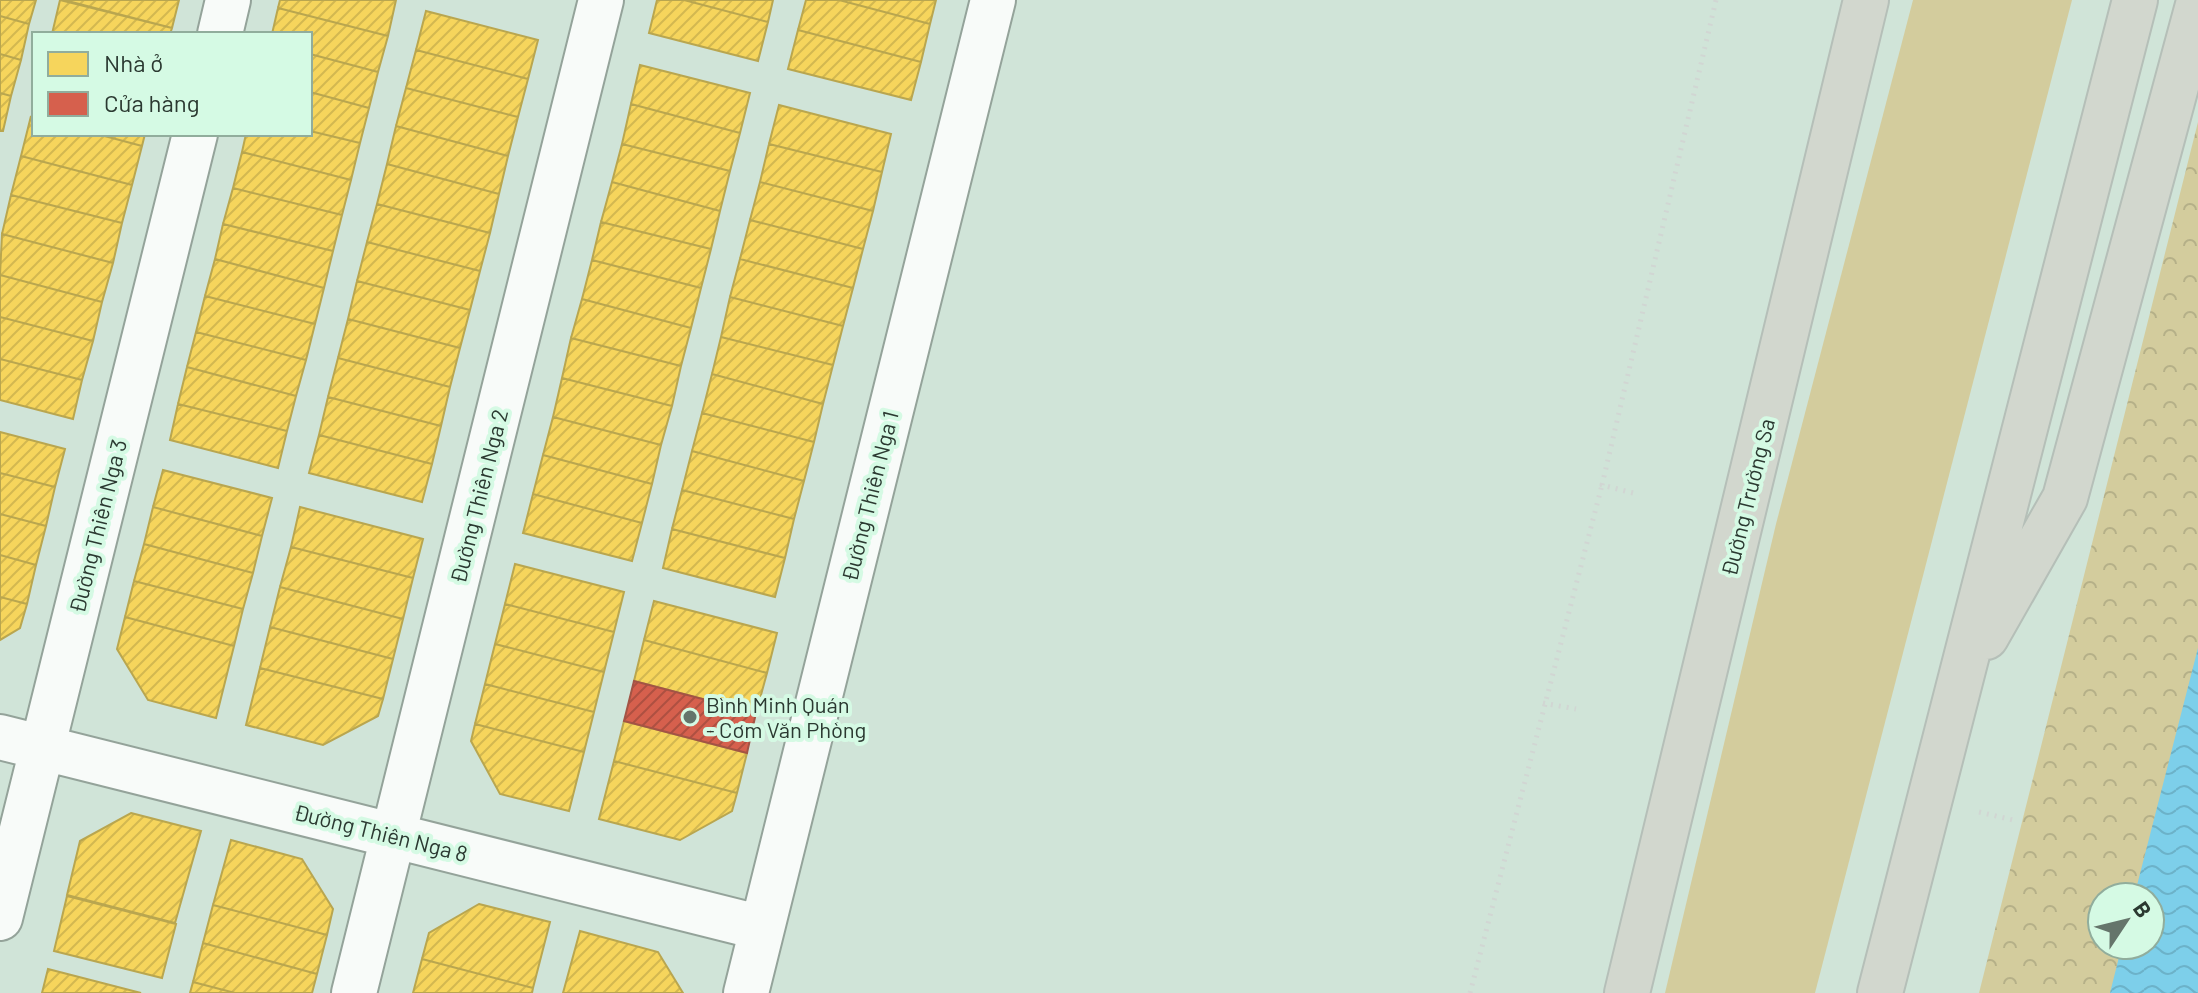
<svg xmlns="http://www.w3.org/2000/svg" width="2198" height="993" font-family="Barlow,sans-serif">
<defs>
<pattern id="forest-crowns" width="20" height="18" patternUnits="userSpaceOnUse" patternTransform="scale(2)"><rect width="20" height="18" fill="#d3cc9d"/><path d="M2 6a3 3 0 1 1 6 0M12 15a3 3 0 1 1 6 0" fill="none" stroke="#b5b088"/></pattern>
<pattern id="water-waves" width="16" height="10" patternUnits="userSpaceOnUse" patternTransform="scale(2)"><rect width="16" height="10" fill="#7dcfea"/><path d="M0 5q4-4 8 0t8 0" fill="none" stroke="#6cb2c9"/></pattern>
<pattern id="homes-hatch" width="6" height="6" patternUnits="userSpaceOnUse" patternTransform="scale(2)"><rect width="6" height="6" fill="#f6d55c"/><path d="M-1 1l2-2M0 6l6-6M5 7l2-2" fill="none" stroke="#d3b850"/></pattern>
<pattern id="shops-hatch" width="6" height="6" patternUnits="userSpaceOnUse" patternTransform="scale(2)"><rect width="6" height="6" fill="#d6604d"/><path d="M-1 1l2-2M0 6l6-6M5 7l2-2" fill="none" stroke="#ae5041"/></pattern>
</defs>
<rect width="100%" height="100%" fill="#d0e4d8"/>
<path fill="#d3cc9d" d="M 1913,0 L 2072,0 L 1815,993 L 1665,993 L 1776,524 Z"/>
<path fill="url(#forest-crowns)" fill-rule="evenodd" d="M 2198,122 L 2198,993 L 1979,993 ZM 2102,897 L 2150,897 L 2150,945 L 2102,945 Z"/>
<path fill="url(#water-waves)" d="M 2198,648 L 2198,993 L 2110,993 L 2122,945 L 2150,945 L 2150,897 L 2134,897 Z"/>
<path fill="url(#homes-hatch)" stroke="#b9a64f" stroke-width="2" d="M 0,0 L 36,0 L 29,24 L 0,16 Z
M 60,0 L 172,28 L 170,34 L 52,34 Z
M 64,0 L 179,0 L 172,28 Z
M 280,0 L 396,0 L 388,36 L 278,8 Z
M 657,0 L 684,0 L 768,22 L 758,61 L 649,33 Z
M 684,0 L 773,0 L 768,22 Z
M 806,0 L 839,0 L 930,24 L 921,62 L 798,30 Z
M 839,0 L 936,0 L 930,24 Z
M 278,8 L 388,36 L 378,72 L 310,54 L 310,34 L 272,34 Z
M 426,11 L 538,40 L 528,79 L 416,50 Z
M 0,16 L 29,24 L 21,60 L 0,54 Z
M 798,30 L 921,62 L 911,100 L 788,69 Z
M 416,50 L 528,79 L 518,117 L 406,88 Z
M 0,54 L 21,60 L 11,96 L 0,93 Z
M 310,54 L 378,72 L 369,108 L 310,92 Z
M 640,65 L 750,93 L 740,133 L 631,104 Z
M 406,88 L 518,117 L 508,156 L 396,126 Z
M 310,92 L 369,108 L 360,143 L 310,131 Z
M 0,93 L 11,96 L 3,131 L 0,131 Z
M 631,104 L 740,133 L 730,171 L 622,144 Z
M 779,105 L 891,134 L 882,172 L 769,144 Z
M 31,116 L 34,134 L 97,134 L 142,146 L 132,185 L 21,156 Z
M 396,126 L 508,156 L 499,194 L 387,164 Z
M 310,131 L 360,143 L 351,180 L 242,152 L 246,134 L 310,134 Z
M 97,134 L 145,134 L 142,146 Z
M 622,144 L 730,171 L 720,211 L 612,182 Z
M 769,144 L 882,172 L 873,211 L 760,182 Z
M 242,152 L 351,180 L 342,215 L 233,188 Z
M 21,156 L 132,185 L 122,223 L 11,195 Z
M 387,164 L 499,194 L 490,233 L 377,204 Z
M 612,182 L 720,211 L 711,249 L 601,222 Z
M 760,182 L 873,211 L 863,249 L 750,220 Z
M 233,188 L 342,215 L 333,251 L 223,224 Z
M 11,195 L 122,223 L 113,263 L 2,234 Z
M 377,204 L 490,233 L 480,271 L 367,242 Z
M 750,220 L 863,249 L 853,288 L 740,259 Z
M 601,222 L 711,249 L 701,288 L 592,260 Z
M 223,224 L 333,251 L 324,288 L 215,259 Z
M 2,234 L 113,263 L 102,302 L 0,275 Z
M 367,242 L 480,271 L 470,310 L 357,281 Z
M 215,259 L 324,288 L 315,324 L 205,296 Z
M 740,259 L 853,288 L 843,326 L 730,297 Z
M 592,260 L 701,288 L 691,328 L 582,299 Z
M 0,275 L 102,302 L 93,341 L 0,317 Z
M 357,281 L 470,310 L 460,348 L 348,319 Z
M 205,296 L 315,324 L 306,360 L 196,332 Z
M 730,297 L 843,326 L 833,365 L 721,337 Z
M 582,299 L 691,328 L 681,366 L 571,338 Z
M 0,317 L 93,341 L 82,380 L 0,359 Z
M 348,319 L 460,348 L 450,387 L 338,358 Z
M 196,332 L 306,360 L 296,396 L 187,367 Z
M 721,337 L 833,365 L 823,404 L 712,374 Z
M 571,338 L 681,366 L 672,406 L 562,378 Z
M 338,358 L 450,387 L 441,426 L 328,397 Z
M 0,359 L 82,380 L 73,419 L 0,400 Z
M 187,367 L 296,396 L 287,431 L 178,404 Z
M 712,374 L 823,404 L 814,442 L 702,413 Z
M 562,378 L 672,406 L 661,445 L 553,417 Z
M 328,397 L 441,426 L 432,464 L 319,435 Z
M 178,404 L 287,431 L 278,468 L 170,440 Z
M 702,413 L 814,442 L 804,481 L 692,451 Z
M 553,417 L 661,445 L 652,484 L 543,455 Z
M 0,432 L 65,449 L 55,487 L 0,473 Z
M 319,435 L 432,464 L 422,502 L 309,473 Z
M 692,451 L 804,481 L 794,519 L 682,490 Z
M 543,455 L 652,484 L 642,523 L 533,494 Z
M 163,470 L 272,498 L 262,536 L 153,507 Z
M 0,473 L 55,487 L 46,526 L 0,514 Z
M 682,490 L 794,519 L 785,558 L 672,529 Z
M 533,494 L 642,523 L 632,561 L 523,533 Z
M 153,507 L 262,536 L 253,573 L 144,544 Z
M 300,507 L 423,539 L 413,578 L 291,547 Z
M 0,514 L 46,526 L 36,565 L 0,555 Z
M 672,529 L 785,558 L 775,597 L 663,568 Z
M 144,544 L 253,573 L 243,609 L 134,581 Z
M 291,547 L 413,578 L 403,619 L 280,587 Z
M 0,555 L 36,565 L 27,604 L 0,597 Z
M 515,564 L 624,592 L 614,632 L 505,604 Z
M 134,581 L 243,609 L 234,646 L 125,617 Z
M 280,587 L 403,619 L 393,659 L 270,627 Z
M 0,597 L 27,604 L 20,628 L 0,640 Z
M 654,601 L 777,633 L 767,673 L 644,640 Z
M 505,604 L 614,632 L 604,672 L 495,644 Z
M 125,617 L 234,646 L 216,718 L 148,700 L 117,649 Z
M 270,627 L 393,659 L 383,699 L 260,668 Z
M 644,640 L 767,673 L 756,713 L 634,681 Z
M 495,644 L 604,672 L 594,712 L 485,684 Z
M 260,668 L 383,699 L 378,716 L 323,745 L 246,725 Z
M 485,684 L 594,712 L 584,752 L 475,724 Z
M 624,721 L 747,753 L 737,793 L 614,761 Z
M 475,724 L 584,752 L 569,811 L 500,794 L 471,741 Z
M 614,761 L 737,793 L 732,811 L 680,840 L 599,819 Z
M 131,813 L 201,831 L 175,923 L 67,895 L 80,841 Z
M 231,840 L 302,859 L 333,909 L 327,935 L 213,905 Z
M 67,896 L 176,924 L 162,978 L 54,951 Z
M 479,904 L 550,922 L 533,988 L 422,959 L 429,933 Z
M 213,905 L 327,935 L 317,974 L 203,943 Z
M 580,931 L 658,952 L 683,993 L 563,993 Z
M 203,943 L 317,974 L 312,993 L 235,993 L 193,982 Z
M 422,959 L 533,988 L 532,993 L 413,993 Z
M 48,969 L 141,993 L 42,993 Z
M 193,982 L 235,993 L 190,993 Z"/>
<path fill="url(#shops-hatch)" stroke="#a35445" stroke-width="2" d="M 634,681 L 756,713 L 747,753 L 624,721 Z"/>
<g fill="none" stroke-linecap="round" stroke-linejoin="round">
<defs>
<path id="minor" d="M 220,34 L 228,0
M 0,737 L 762,928
M 0,918 L 195,134
M 354,993 L 601,0
M 746,993 L 993,0"/>
<path id="highway" d="M 1986,637 L 2065,498 L 2198,5
M 1627,993 L 1866,0
M 1880,993 L 2135,0"/>
</defs>
<use href="#minor" stroke="#94a39a" stroke-width="48"/>
<use href="#highway" stroke="#b5bfb8" stroke-width="48"/>
<path stroke="#d1d6d3" stroke-width="5" stroke-dasharray="2 6" stroke-linecap="butt" d="M 1633,493 L 1602,485 L 1716,0
M 1543,703 L 1576,709
M 1979,812 L 2013,820
M 1470,993 L 1602,485"/>
<use href="#minor" stroke="#f8fbf9" stroke-width="44"/>
<use href="#highway" stroke="#d2d7ce" stroke-width="44"/>
</g>
<circle fill="#65756b" stroke="#d5fae4" stroke-width="3" cx="690" cy="717" r="8"/>
<g text-anchor="middle" dominant-baseline="central" stroke-width="8" stroke-linejoin="round" paint-order="stroke">
<g font-size="22" fill="#2b3931" stroke="#d5fae4">
<text transform="translate(478 496) rotate(-76)">Đường Thiên Nga 2</text>
<text transform="translate(869 496) rotate(-76)">Đường Thiên Nga 1</text>
<text transform="translate(1747 497) rotate(-76)">Đường Trường Sa</text>
<text transform="translate(97 526) rotate(-76)">Đường Thiên Nga 3</text>
<text transform="translate(381 832) rotate(14)">Đường Thiên Nga 8</text>
</g>
<g font-size="22" fill="#2b3931" stroke="#d5fae4" text-anchor="start">
<text x="706" y="704">Bình Minh Quán<tspan x="706" dy="25">- Cơm Văn Phòng</tspan></text>
</g>
</g>
<rect x="32" y="32" width="280" height="104" fill="#d5fae4" stroke="#91ad9c" stroke-width="2"/>
<rect x="48" y="52" width="40" height="24" fill="#f6d55c" stroke="#91ad9c" stroke-width="2"/>
<text x="104" y="72" font-size="24" fill="#2b3931">Nhà ở</text>
<rect x="48" y="92" width="40" height="24" fill="#d6604d" stroke="#91ad9c" stroke-width="2"/>
<text x="104" y="112" font-size="24" fill="#2b3931">Cửa hàng</text>
<g transform="translate(2126 921) rotate(55)"><circle r="38" fill="#d5fae4" stroke="#91ad9c" stroke-width="2"/>
<path d="M0-6L14 30L0 20L-14 30Z" fill="#65756b"/>
<text y="-12" font-size="22" font-weight="bold" text-anchor="middle" fill="#2b3931">B</text>
</g>
</svg>
